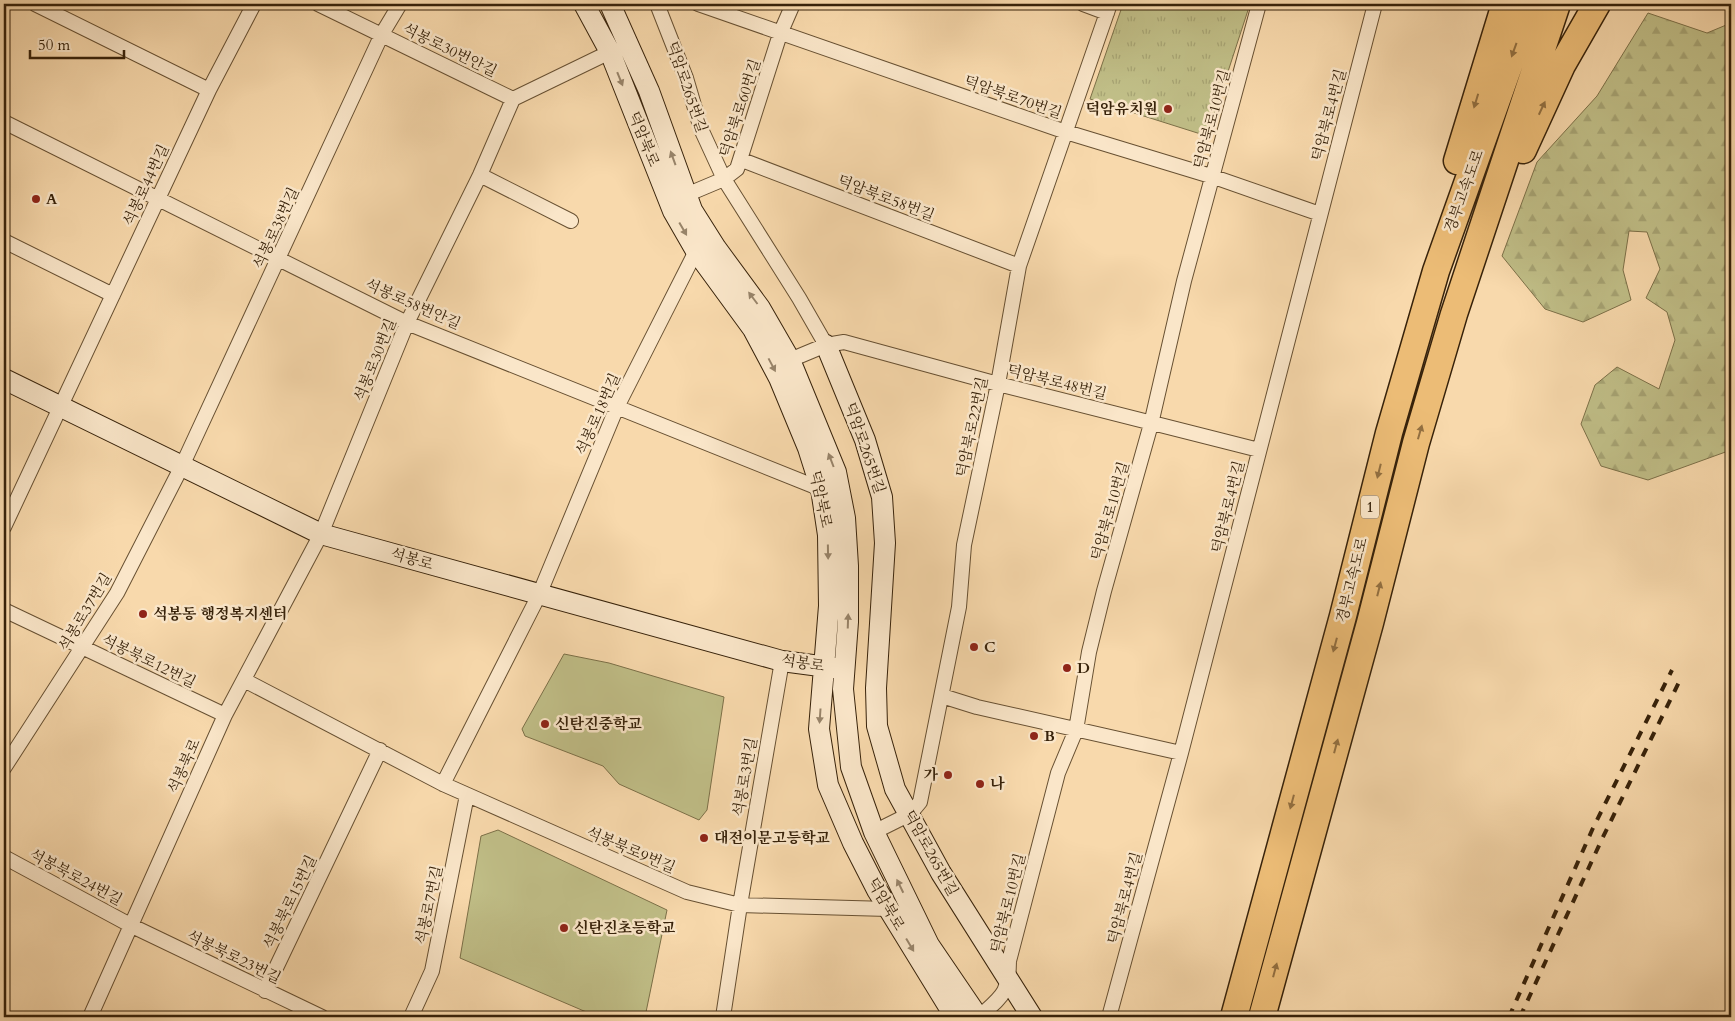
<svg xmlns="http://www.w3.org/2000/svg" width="1735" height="1021" font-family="Cardo,'Noto Serif KR',serif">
<defs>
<pattern id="grass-tufts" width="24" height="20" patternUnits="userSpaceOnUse" patternTransform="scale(1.25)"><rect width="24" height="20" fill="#c0be87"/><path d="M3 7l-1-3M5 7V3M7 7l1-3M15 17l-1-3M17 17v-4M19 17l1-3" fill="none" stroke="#a6a373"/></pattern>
<pattern id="forest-firs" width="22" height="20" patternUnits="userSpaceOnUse" patternTransform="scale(1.25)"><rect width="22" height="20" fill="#c0be87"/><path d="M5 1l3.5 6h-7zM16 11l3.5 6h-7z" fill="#a6a373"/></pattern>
</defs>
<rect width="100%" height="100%" fill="#f8d9ac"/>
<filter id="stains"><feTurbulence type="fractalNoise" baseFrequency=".004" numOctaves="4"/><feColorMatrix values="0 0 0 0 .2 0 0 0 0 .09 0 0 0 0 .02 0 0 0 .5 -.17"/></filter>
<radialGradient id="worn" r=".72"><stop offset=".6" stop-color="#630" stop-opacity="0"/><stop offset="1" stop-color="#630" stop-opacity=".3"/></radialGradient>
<path fill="url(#grass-tufts)" stroke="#7c7048" d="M 1123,4 L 1250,4 L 1207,136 L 1090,99 Z"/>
<path fill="url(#forest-firs)" stroke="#7c7048" d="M 1648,13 L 1707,33 L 1731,23 L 1731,450 L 1648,480 L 1601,466 L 1581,424 L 1595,385 L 1617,367 L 1659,389 L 1675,340 L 1667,312 L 1646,298 L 1660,269 L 1647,232 L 1629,231 L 1623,270 L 1631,300 L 1583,322 L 1545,309 L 1502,256 L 1537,162 L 1597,96 Z"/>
<path fill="#c0be87" stroke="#7c7048" d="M 564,654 L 609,663 L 724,697 L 707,810 L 699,820 L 619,784 L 603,766 L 525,736 L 522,729 Z
M 498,830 L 667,910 L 645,1017 L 598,1017 L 460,958 L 481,836 Z"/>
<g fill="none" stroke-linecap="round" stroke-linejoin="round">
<defs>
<path id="street" d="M 35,4 L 209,90
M 318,4 L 513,99
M 657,4 L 686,78 L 701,129 L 724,179 L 799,298 L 826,345
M 698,4 L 1066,132 L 1214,177 L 1320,214
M 1083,4 L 1107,13
M 4,122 L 407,323 L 821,489
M 742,160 L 1019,266
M 480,175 L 571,221
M 686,195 L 724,179 L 737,169 L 780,34 L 793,4
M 4,241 L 113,295
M 790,360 L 826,345 L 844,342 L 998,384 L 1259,450
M 4,527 L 209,90 L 254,4
M 4,610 L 225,715
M 244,680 L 443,784 L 687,892 L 740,905 L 888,909
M 942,696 L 977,707 L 1181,753
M 4,768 L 117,593 L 182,466 L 382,34 L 400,4
M 443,784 L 539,595 L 617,407 L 696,251
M 874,832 L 910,814 L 920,802 L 959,607 L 964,545 L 998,384 L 1019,266 L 1110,4
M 4,857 L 132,926 L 322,1017
M 265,991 L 380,750
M 90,1017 L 225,715 L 321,534 L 407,323 L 480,175 L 513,99 L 610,52
M 411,1017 L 432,971 L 467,795
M 723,1017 L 740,905 L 782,661
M 979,1017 C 1002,996 1009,994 1009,961 L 1058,773 L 1076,730 L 1089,652 L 1104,591 L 1151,424 L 1184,281 L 1259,4
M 1109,1017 L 1181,753 L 1375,4"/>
<path id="secondary" d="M 584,4 L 610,52 L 673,211 L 696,251 L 753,329 L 779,378 L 808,448 L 821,489 L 828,535 L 829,606 L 819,729 L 828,785 L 853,843 L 877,890 L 955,1017
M 610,4 L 649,91 L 692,210 L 716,248 L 760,308 L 790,360 L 836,472 L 845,518 L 848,566 L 848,622 L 843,689 L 851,767 L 874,832 L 929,945 L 978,1017
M 826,345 L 865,440 L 882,497 L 885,543 L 876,688 L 877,726 L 895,789 L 941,873 L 1032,1017
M 4,379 L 321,534 L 782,661 L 835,668"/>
<path id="highway" d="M 1523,150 L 1562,65 L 1597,4
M 1457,161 L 1505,4
M 1234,1017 L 1343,616 L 1389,433 L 1436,271 L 1531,4
M 1262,1017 L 1370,623 L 1416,443 L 1454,314 L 1557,4"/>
</defs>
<use href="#street" stroke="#675032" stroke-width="16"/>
<use href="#secondary" stroke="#37220a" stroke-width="22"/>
<use href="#highway" stroke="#37220a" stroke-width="29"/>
<use href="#street" stroke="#fae6c9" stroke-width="14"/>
<use href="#secondary" stroke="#fae6c9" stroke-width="20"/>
<use href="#highway" stroke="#ecbc76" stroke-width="26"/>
<path stroke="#37220a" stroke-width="4" stroke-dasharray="9 9" stroke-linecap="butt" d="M 1509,1017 L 1593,828 L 1672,670
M 1520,1017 L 1602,839 L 1682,676"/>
</g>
<defs><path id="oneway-solid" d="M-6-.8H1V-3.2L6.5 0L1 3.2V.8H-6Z" transform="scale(1.25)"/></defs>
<g fill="#926f40">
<use href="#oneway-solid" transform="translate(1514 50) rotate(110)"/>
<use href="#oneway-solid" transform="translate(1476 101) rotate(107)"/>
<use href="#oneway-solid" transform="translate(1542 108) rotate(-65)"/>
<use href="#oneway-solid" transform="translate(1420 432) rotate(-74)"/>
<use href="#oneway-solid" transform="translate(1379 471) rotate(104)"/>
<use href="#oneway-solid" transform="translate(1379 589) rotate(-76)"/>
<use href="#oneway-solid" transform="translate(1335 645) rotate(105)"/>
<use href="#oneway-solid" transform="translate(1336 746) rotate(-75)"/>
<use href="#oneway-solid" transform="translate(1292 802) rotate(105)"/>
<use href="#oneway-solid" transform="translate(1275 970) rotate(-75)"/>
</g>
<g fill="#98846a">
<use href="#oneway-solid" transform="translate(620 79) rotate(68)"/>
<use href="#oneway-solid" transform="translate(673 158) rotate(-110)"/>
<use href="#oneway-solid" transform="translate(683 229) rotate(60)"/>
<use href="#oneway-solid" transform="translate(753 298) rotate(-127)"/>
<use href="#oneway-solid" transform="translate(772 365) rotate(62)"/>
<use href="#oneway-solid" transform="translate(831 460) rotate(-111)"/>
<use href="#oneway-solid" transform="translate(828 552) rotate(89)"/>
<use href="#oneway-solid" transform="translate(848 621) rotate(-88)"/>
<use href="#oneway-solid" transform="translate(820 716) rotate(94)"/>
<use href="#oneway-solid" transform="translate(900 886) rotate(-116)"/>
<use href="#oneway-solid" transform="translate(910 945) rotate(59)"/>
</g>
<g fill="#8f2418" stroke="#fae6c9" stroke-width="2">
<circle cx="1168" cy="109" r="5"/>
<circle cx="36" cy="199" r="5"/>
<circle cx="143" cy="614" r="5"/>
<circle cx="974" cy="647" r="5"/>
<circle cx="1067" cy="668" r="5"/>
<circle cx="545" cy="724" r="5"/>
<circle cx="1034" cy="736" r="5"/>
<circle cx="948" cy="775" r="5"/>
<circle cx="980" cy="784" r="5"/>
<circle cx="704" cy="838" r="5"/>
<circle cx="564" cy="928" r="5"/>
</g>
<g text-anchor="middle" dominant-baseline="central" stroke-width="5" stroke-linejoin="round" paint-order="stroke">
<rect fill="#fae6c9" stroke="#725d43" stroke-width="1" x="1361" y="495.5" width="18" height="23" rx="4"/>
<g font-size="14" font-weight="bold" fill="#37220a">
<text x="1370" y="507">1</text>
</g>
<g font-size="15" fill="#37220a" stroke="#fae6c9">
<text transform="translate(450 50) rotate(26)">석봉로30번안길</text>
<text transform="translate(687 87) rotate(71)">덕암로265번길</text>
<text transform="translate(1013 97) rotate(19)">덕암북로70번길</text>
<text transform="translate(740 108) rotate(-72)">덕암북로60번길</text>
<text transform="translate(1329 115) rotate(-75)">덕암북로4번길</text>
<text transform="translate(1212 119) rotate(-75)">덕암북로10번길</text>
<text transform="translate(644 139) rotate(68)">덕암북로</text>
<text transform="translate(146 185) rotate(-65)">석봉로44번길</text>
<text transform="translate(1464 191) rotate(-70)">경부고속도로</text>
<text transform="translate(886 198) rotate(21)">덕암북로58번길</text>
<text transform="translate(276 228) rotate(-65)">석봉로38번길</text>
<text transform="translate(413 304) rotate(24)">석봉로58번안길</text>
<text transform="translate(375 360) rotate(-68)">석봉로30번길</text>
<text transform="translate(1057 382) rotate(14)">덕암북로48번길</text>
<text transform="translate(598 414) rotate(-66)">석봉로18번길</text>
<text transform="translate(972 427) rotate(-78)">덕암북로22번길</text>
<text transform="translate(865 448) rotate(71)">덕암로265번길</text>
<text transform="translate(821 499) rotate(78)">덕암북로</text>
<text transform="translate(1228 507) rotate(-76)">덕암북로4번길</text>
<text transform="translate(1110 511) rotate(-74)">덕암북로10번길</text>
<text transform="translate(412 559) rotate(16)">석봉로</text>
<text transform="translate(1352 580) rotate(-76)">경부고속도로</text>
<text transform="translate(85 612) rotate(-59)">석봉로37번길</text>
<text transform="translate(149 661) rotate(26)">석봉북로12번길</text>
<text transform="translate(803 663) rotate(9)">석봉로</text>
<text transform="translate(184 766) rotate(-66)">석봉북로</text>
<text transform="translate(745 777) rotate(-80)">석봉로3번길</text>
<text transform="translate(631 850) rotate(23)">석봉북로9번길</text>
<text transform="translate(931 853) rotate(61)">덕암로265번길</text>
<text transform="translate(76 877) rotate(28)">석봉북로24번길</text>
<text transform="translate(1125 898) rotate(-75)">덕암북로4번길</text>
<text transform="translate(290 902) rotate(-64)">석봉북로15번길</text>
<text transform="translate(1008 903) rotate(-76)">덕암북로10번길</text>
<text transform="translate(886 904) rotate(60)">덕암북로</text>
<text transform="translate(429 905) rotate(-78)">석봉로7번길</text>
<text transform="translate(234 957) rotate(26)">석봉북로23번길</text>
</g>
<g font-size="15" font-weight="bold" fill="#37220a" stroke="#fae6c9" text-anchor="start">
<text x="1158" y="109" text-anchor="end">덕암유치원</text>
<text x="46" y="199">A</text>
<text x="153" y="614">석봉동 행정복지센터</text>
<text x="984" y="647">C</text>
<text x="1077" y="668">D</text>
<text x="555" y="724">신탄진중학교</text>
<text x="1044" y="736">B</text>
<text x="938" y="775" text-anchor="end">가</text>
<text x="990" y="784">나</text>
<text x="714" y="838">대전이문고등학교</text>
<text x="574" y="928">신탄진초등학교</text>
</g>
</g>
<rect width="1735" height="1021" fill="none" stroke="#f8d9ac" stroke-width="20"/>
<rect x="5" y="5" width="1725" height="1011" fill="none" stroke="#37220a" stroke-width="2.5"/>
<rect x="10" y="10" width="1715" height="1001" fill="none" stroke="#37220a"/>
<path d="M30 50v8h94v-8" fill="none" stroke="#37220a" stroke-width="2.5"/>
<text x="38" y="50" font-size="15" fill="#37220a" stroke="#fae6c9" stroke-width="4" paint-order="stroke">50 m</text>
<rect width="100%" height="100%" filter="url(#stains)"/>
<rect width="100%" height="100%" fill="url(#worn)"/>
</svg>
